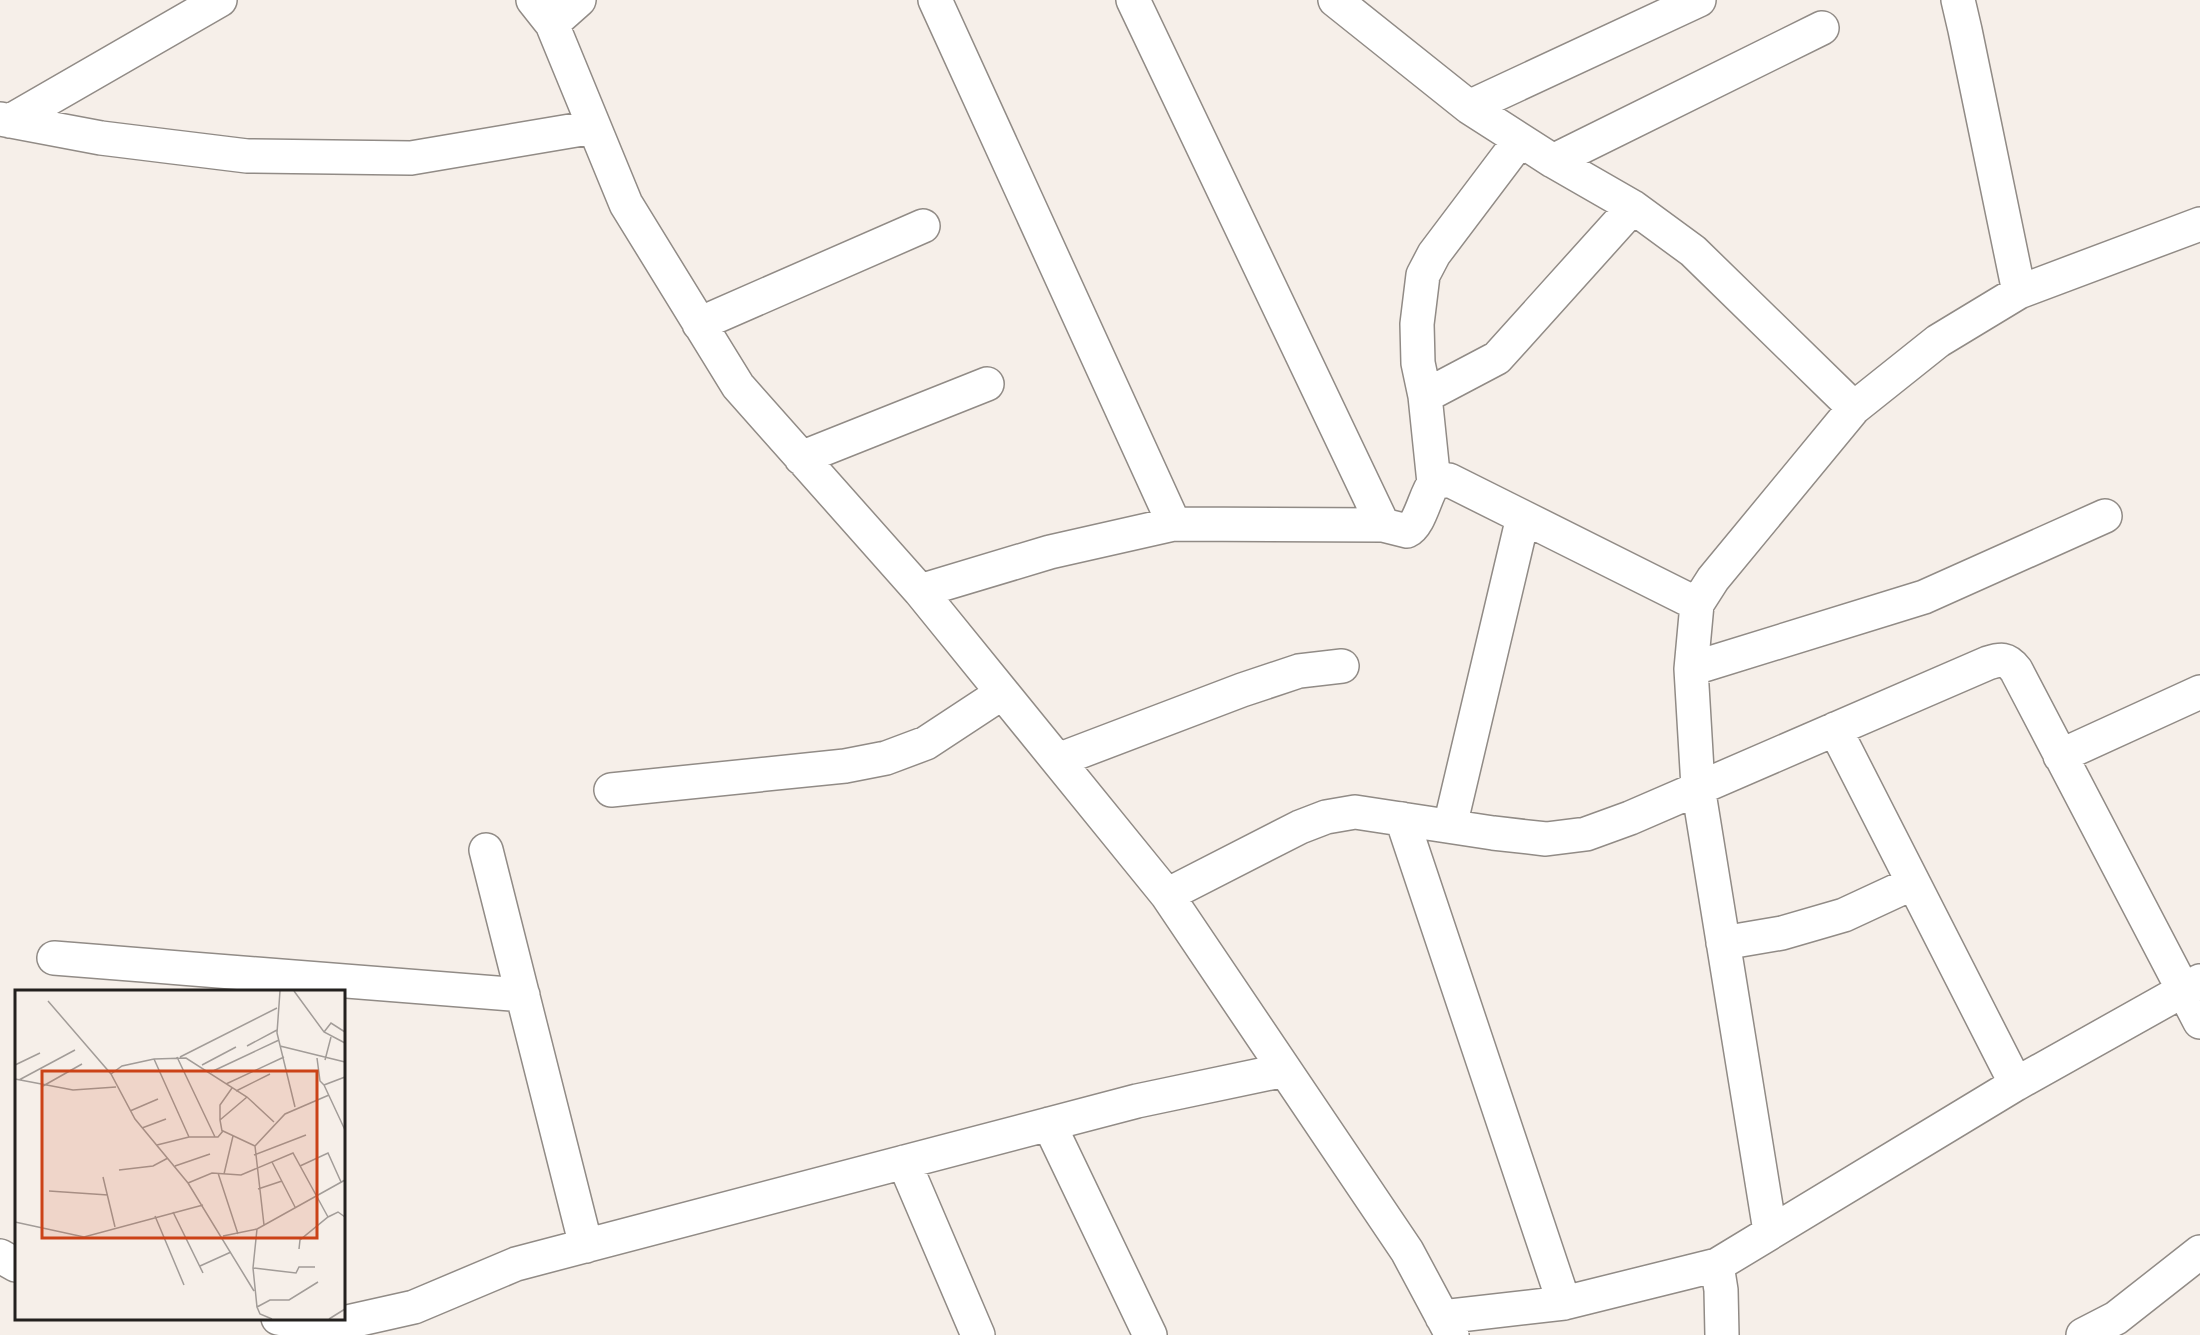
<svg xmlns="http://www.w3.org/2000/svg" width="2200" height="1335" font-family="Mulish,sans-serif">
<rect width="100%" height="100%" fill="#f6efe9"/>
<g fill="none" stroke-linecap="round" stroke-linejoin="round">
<defs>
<path id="street" d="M 533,0 L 552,24 L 626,204 L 738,386 L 920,591 L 1167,895 L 1407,1251 L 1452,1335
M 935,0 L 1174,524
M 1133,0 L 1383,525
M 1335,0 L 1469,107 L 1553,161 L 1633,207 L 1693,251 L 1854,408
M 1958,0 L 1965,30 L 2019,292
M 552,24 L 579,0
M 1469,107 L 1699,0
M 0,119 L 101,138 L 247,156 L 411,158 L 594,127
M 10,121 L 220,0
M 1553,161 L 1822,28
M 699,324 L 923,226
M 1425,396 L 1418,363 L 1417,324 L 1423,275 L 1434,254 L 1520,140
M 801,458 L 987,384
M 1434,483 L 1425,396 L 1497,358 L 1633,207
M 920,591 L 1050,552 L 1174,524 L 1383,525 L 1407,531 C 1420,525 1425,495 1434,483 L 1449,480 L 1697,604
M 1691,669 L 1924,597 L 2105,516
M 1835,729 L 2016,1084
M 2060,756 L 2200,692
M 1058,760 L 1242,690 L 1299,671 L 1342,666
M 611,790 L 845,766 L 886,758 L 926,743 L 1002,693
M 1402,819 L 1564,1303
M 1450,826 L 1523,517
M 486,850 L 586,1246
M 1167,895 L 1300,827 L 1326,817 L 1355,812 L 1493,833 L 1546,839 L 1586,834 L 1630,818 L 1988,663 C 2001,659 2007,658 2016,670 L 2200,1022
M 1723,943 L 1782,933 L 1844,915 L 1913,883
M 54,958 L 523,995
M 1049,1124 L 1150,1335
M 904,1162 L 978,1335
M 1770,1231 L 1698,787 L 1691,669 L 1697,604 L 1713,579 L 1854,408 L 1938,341 L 2019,292 L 2200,224
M 0,1256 L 16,1265
M 1442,1317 L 1564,1303 L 1717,1265
M 278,1318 L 303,1323 L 338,1324 L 414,1307 L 516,1264 L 1137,1101 L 1285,1070
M 1722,1335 L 1721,1290 L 1717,1265 L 2016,1084 L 2200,981
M 2083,1335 L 2116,1318 L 2200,1252"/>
</defs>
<use href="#street" stroke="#918b86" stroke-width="36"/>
<use href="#street" stroke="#fff" stroke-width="33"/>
</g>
<g transform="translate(15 990)">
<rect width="330" height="330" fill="#f6efe9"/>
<path fill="none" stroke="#a29c98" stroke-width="1.5" d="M 265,1 L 262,43 L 280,117M 279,1 L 309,42 L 330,53M 33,11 L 96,84 L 120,129 L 173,193 L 239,301M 309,42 L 316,33 L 330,42M 232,56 L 262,40M 265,56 L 330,72M 162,67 L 200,147M 165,67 L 262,18M 302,68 L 305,91 L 309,95M 139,69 L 174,147M 310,70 L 316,47M 0,75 L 25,63M 187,75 L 221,57M 196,82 L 264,50M 96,84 L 107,76 L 139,69 L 171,68 L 232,107 L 259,132M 330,87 L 309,95 L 330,140M 0,89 L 58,100 L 101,97M 4,90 L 60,60M 211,94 L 269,67M 28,96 L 67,74M 221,101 L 255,84M 115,121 L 143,109M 205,130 L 205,115 L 217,98M 127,138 L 151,129M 207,141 L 205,130 L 232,107M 142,155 L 174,147 L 203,147 L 208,141 L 240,156M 239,165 L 291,145M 257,172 L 280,217M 160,176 L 195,164M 285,176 L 313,163 L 326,192M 104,180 L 138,176 L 153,168M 203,183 L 223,244M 209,184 L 218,146M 88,187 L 100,237M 173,193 L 197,183 L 226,185 L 278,163 L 313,227M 243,199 L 267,191M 34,201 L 93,205M 158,222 L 188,283M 140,226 L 169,295M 0,232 L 69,247 L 188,215M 249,235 L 240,156 L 270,124 L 314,105M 208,246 L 242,239M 284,259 L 285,250 L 313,227 L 323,222 L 330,227M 185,276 L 216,262M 238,278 L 281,283 L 284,277 L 300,277M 242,317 L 255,310 L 274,310 L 303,292M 257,329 L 245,324 L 242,317 L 238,278 L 242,239 L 330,190M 314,329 L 330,319"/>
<path fill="#cb4217" fill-opacity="0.15" stroke="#cb4217" stroke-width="3" d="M 27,81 L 302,81 L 302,248 L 27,248 Z"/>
<rect width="330" height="330" fill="none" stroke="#23201e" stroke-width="3"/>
</g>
</svg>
